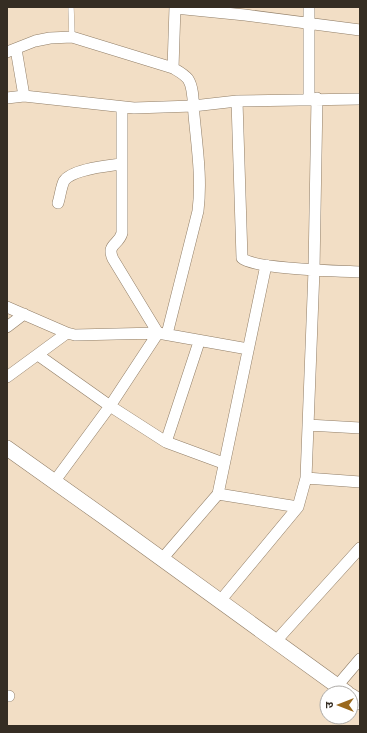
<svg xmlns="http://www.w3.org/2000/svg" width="367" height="733" font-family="'Titillium Web','Noto Sans Devanagari',sans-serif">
<rect width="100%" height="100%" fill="#f2dec5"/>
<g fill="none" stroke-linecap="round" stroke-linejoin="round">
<defs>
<path id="lane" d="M 71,7 L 72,37"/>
<path id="street" d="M 175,8 L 245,15 L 360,30
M 16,49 L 24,96
M 7,52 L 35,41 L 50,38 L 72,37 L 173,68 C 178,71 184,74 188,79 C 194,88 193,104 194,115 C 197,147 202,179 198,211 L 167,334
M 173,68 L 175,7
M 7,98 L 24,96 L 134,108 L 193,106 L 237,101 L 360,99
M 309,99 L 309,7
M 237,101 L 242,258 C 254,269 340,271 360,272
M 58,203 C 60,197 61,187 64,181 C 72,169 107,166 121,164
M 7,307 L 67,333 L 75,335 L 158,333 L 248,349
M 7,327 L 24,314
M 38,355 L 110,406 L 166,442 L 223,463
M 7,377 L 67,333
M 308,425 L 360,428
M 166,442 L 199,342
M 306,478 L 360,482
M 54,482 L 110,406 L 158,333 L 113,259 C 106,244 119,245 122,233 L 122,107
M 218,494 L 298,507
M 162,559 L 218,494 L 266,265
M 220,601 L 298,507 L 306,478 L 314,270 L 317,98
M 276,641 L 360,548
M 337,686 L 360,659
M 7,696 L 9,696"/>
<path id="secondary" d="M 7,448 L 104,517 L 347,693
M 351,696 L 360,702"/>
</defs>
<use href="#lane" stroke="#917e67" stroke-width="6"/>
<use href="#street" stroke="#917e67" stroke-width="12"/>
<use href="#secondary" stroke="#917e67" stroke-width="16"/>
<use href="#lane" stroke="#fff" stroke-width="5.5"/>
<use href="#street" stroke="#fff" stroke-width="11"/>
<use href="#secondary" stroke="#fff" stroke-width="15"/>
</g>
<rect width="367" height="733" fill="none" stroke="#352d23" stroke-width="16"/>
<g transform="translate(339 705) rotate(270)"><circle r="19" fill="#ffffff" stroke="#aeaba7"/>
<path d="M0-3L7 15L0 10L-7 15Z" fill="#9a681c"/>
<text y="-6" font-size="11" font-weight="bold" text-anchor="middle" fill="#352d23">उ</text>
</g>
</svg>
